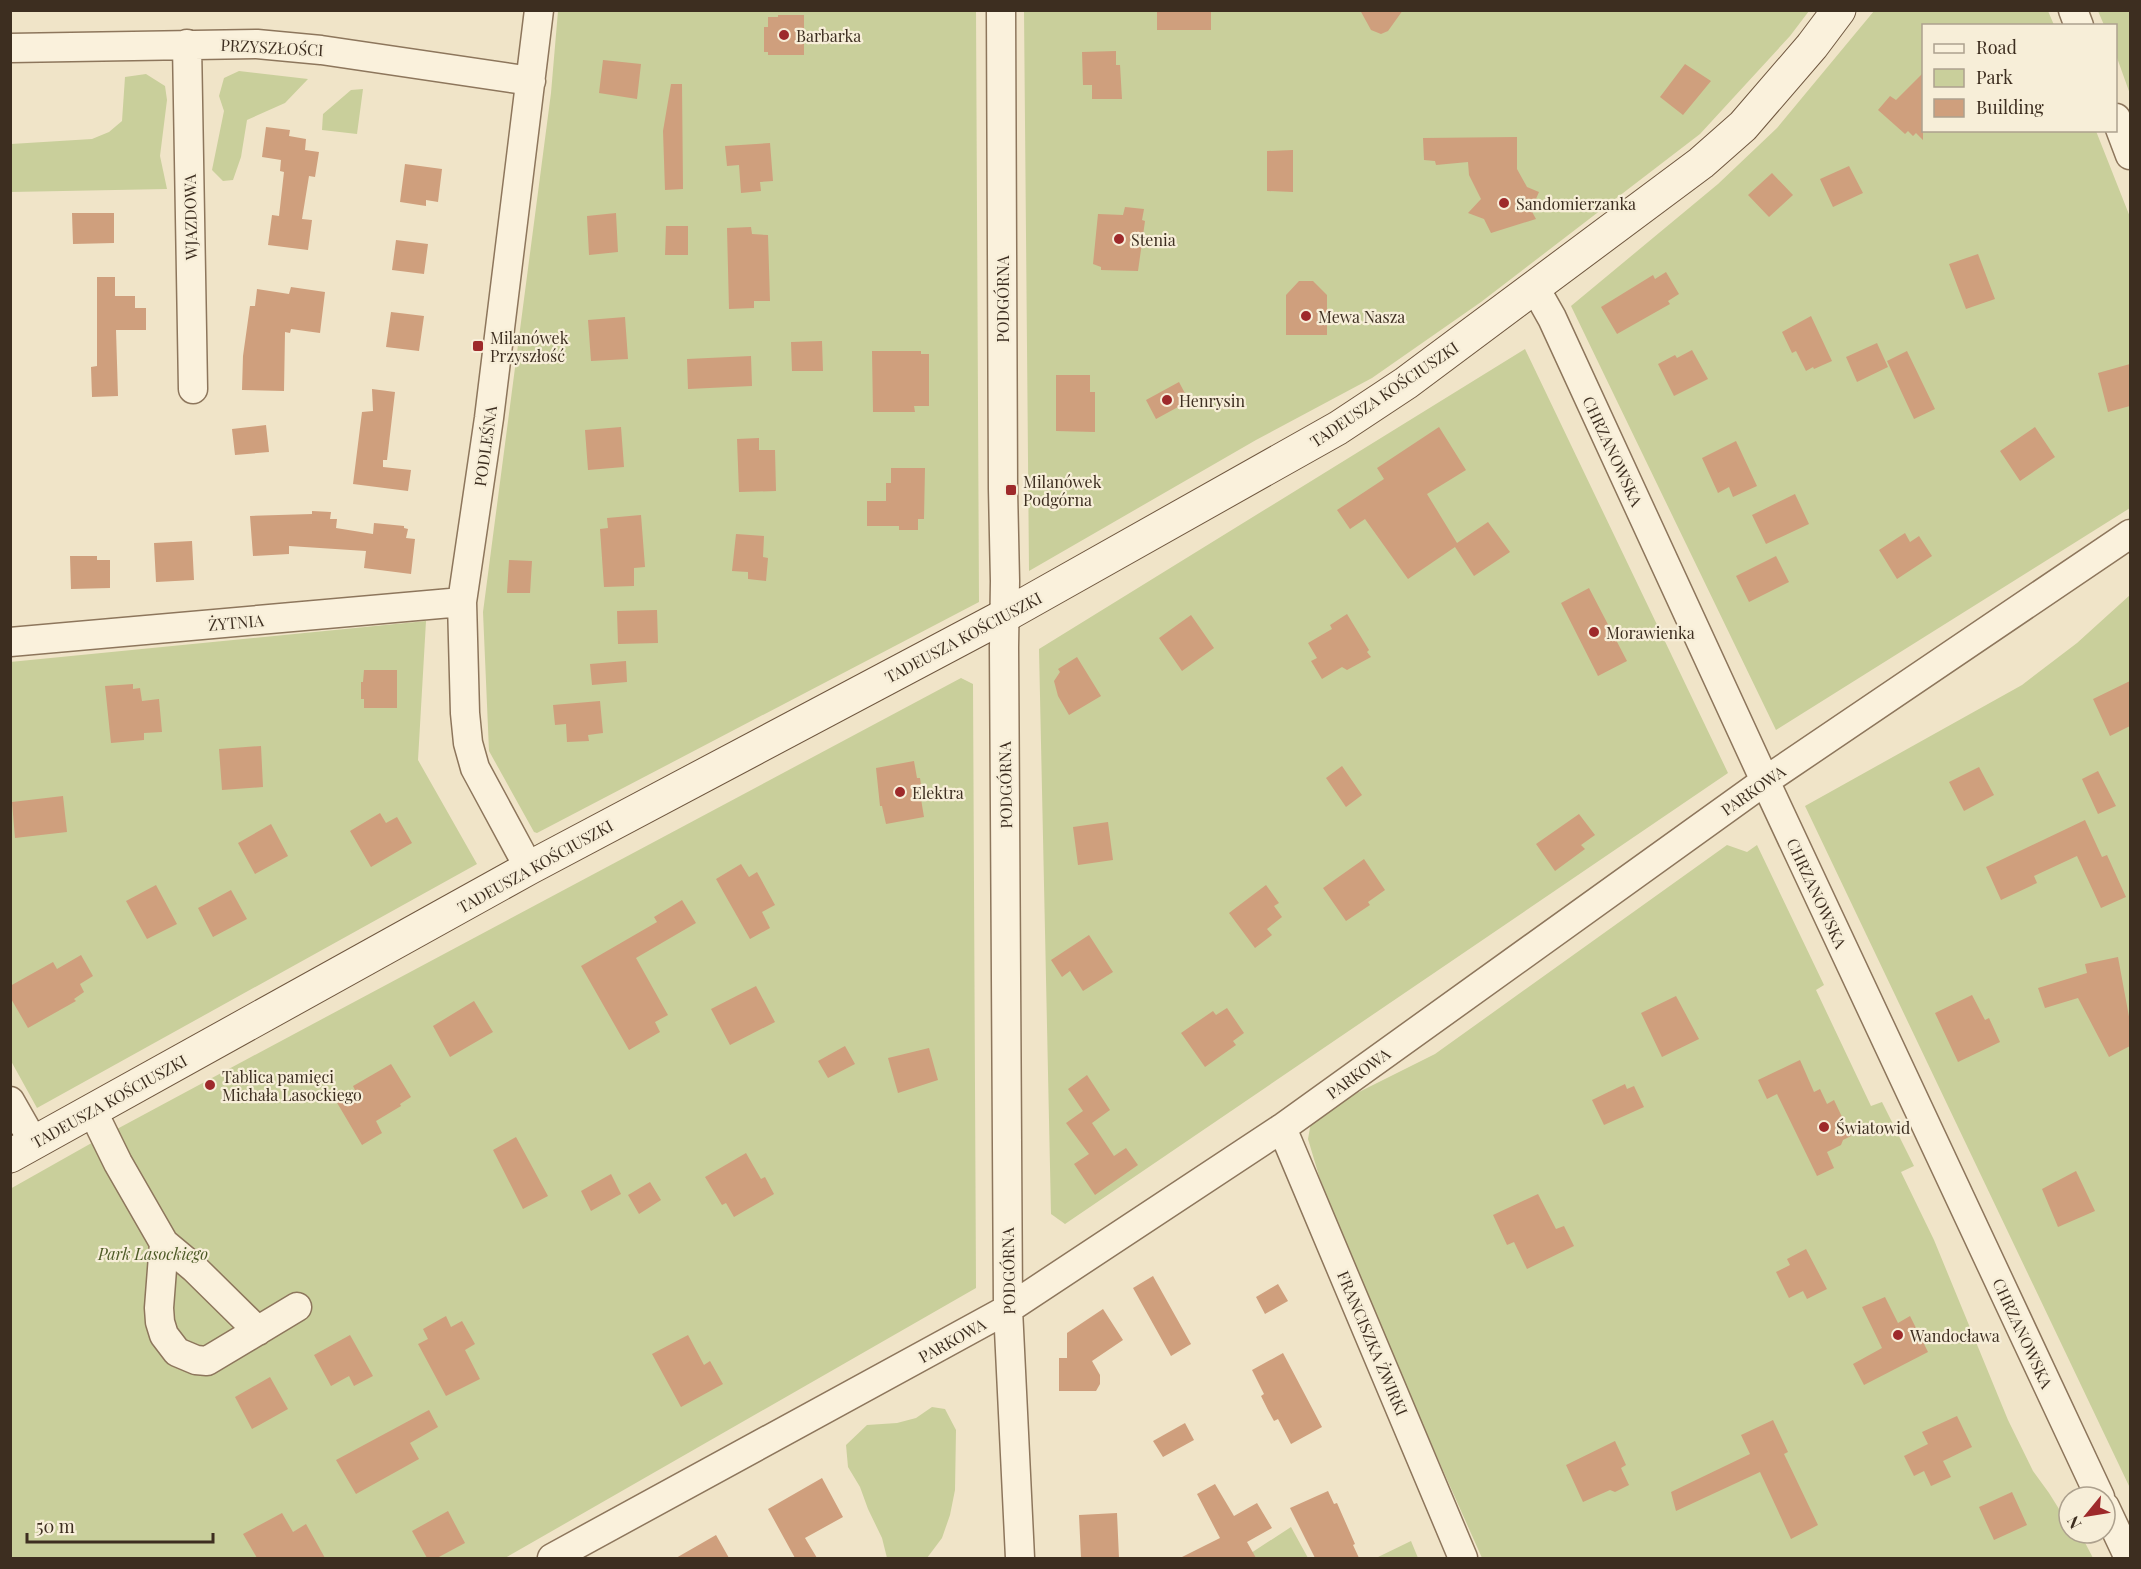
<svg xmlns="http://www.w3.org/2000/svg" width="2141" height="1569" font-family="'Playfair Display',serif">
<rect width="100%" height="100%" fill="#f0e4c8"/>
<path fill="#c9cf9b" d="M 558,11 L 976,11 L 979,602 L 537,833 L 534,832 L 489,751 L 483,612 L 551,93 Z
M 1024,11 L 1809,11 L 1790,36 L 1700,134 L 1481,302 L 1372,378 L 1256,440 L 1029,571 Z
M 1874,11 L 2048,11 L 2054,25 L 1924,26 L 1924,130 L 2096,131 L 2130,217 L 2130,508 L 1776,730 L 1571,306 L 1718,184 L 1777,128 Z
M 2098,11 L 2130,11 L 2130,94 L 2116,55 L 2116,26 L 2104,25 Z
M 239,71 L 308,79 L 285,103 L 247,120 L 241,157 L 233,180 L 223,181 L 212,170 L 224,111 L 219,96 L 224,78 Z
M 146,74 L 165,86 L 167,100 L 160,156 L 167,189 L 11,192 L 11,144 L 92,139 L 109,132 L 122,121 L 125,77 Z
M 363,89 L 357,134 L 322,130 L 323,114 L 351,90 Z
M 1525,349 L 1728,773 L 1065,1224 L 1051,1214 L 1039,649 Z
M 2130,595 L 2130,1488 L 1805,806 L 2022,685 L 2077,643 Z
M 426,621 L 418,760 L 477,864 L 37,1108 L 11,1061 L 10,662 Z
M 961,678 L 973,684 L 976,1288 L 505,1558 L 11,1558 L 10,1189 L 104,1136 L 251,1057 Z
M 1727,845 L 1747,852 L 1757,845 L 1824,985 L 1816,990 L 1871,1106 L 1882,1102 L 1914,1166 L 1901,1172 L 1934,1240 L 2008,1420 L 2033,1471 L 2049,1493 L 2069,1525 L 2069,1533 L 2080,1533 L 2093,1558 L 1482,1558 L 1353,1268 L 1319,1176 L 1308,1139 L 1311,1122 L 1337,1103 L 1435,1054 Z
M 932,1407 L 945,1409 L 956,1430 L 955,1490 L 950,1515 L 942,1538 L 927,1558 L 887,1558 L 882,1538 L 868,1509 L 860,1487 L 848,1467 L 846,1445 L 867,1425 L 897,1423 L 916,1418 Z
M 1291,1527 L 1308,1558 L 1254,1558 L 1251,1553 Z
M 1411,1541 L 1418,1558 L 1376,1558 Z"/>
<path fill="#cf9f7d" d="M 1157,10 L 1211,10 L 1211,30 L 1157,30 Z
M 1360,10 L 1403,10 L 1388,31 L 1381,34 L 1371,30 Z
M 778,15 L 804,15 L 804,55 L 768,55 L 768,52 L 764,52 L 764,27 L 768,27 L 768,17 L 778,17 Z
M 1116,51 L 1116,65 L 1120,65 L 1122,99 L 1092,99 L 1092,85 L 1083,85 L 1082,52 Z
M 603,60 L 641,64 L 637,99 L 599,93 Z
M 1685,64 L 1711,81 L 1683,115 L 1660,97 Z
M 1923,73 L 1923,140 L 1916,133 L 1913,136 L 1908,131 L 1905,134 L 1878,110 L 1890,96 L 1896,100 Z
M 671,84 L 682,84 L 683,189 L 665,190 L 663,131 Z
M 266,127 L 290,130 L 289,136 L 306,139 L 305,150 L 319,152 L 315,177 L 309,176 L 302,219 L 312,220 L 308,250 L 268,245 L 272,215 L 279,216 L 284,172 L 280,171 L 281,160 L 262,157 Z
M 1517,137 L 1517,169 L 1527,187 L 1539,192 L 1531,210 L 1536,219 L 1491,233 L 1484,219 L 1468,213 L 1481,199 L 1469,175 L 1468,162 L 1436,165 L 1435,161 L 1424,160 L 1423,138 Z
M 770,143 L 773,181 L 760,182 L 761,191 L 741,193 L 739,165 L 727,166 L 725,146 Z
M 1293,150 L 1293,192 L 1267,191 L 1267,151 Z
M 405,164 L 442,169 L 438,202 L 426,200 L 426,206 L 400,202 Z
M 1849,166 L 1863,193 L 1833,207 L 1820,179 Z
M 1772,173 L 1793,195 L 1769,217 L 1748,195 Z
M 1125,207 L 1144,209 L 1142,220 L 1145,221 L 1138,271 L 1101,270 L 1101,267 L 1093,264 L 1098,214 L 1123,215 Z
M 72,213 L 114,213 L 114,243 L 73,244 Z
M 616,213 L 618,252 L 589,255 L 587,216 Z
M 666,226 L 688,226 L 688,255 L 665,255 Z
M 751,227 L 752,234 L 768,235 L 770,301 L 754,301 L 754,308 L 729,309 L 727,228 Z
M 396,240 L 428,244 L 424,274 L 392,270 Z
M 1978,254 L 1995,299 L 1966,309 L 1949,264 Z
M 1666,272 L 1679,294 L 1668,301 L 1670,304 L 1617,334 L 1601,307 L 1653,275 L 1655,279 Z
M 97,277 L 115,277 L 115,296 L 135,296 L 135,308 L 146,308 L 146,330 L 116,330 L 118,396 L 92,397 L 91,367 L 97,366 Z
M 1299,281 L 1313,281 L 1327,295 L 1327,335 L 1286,335 L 1286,295 Z
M 291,287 L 325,292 L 320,333 L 291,329 L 290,333 L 285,332 L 284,391 L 242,390 L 243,356 L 250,306 L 255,306 L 257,289 L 289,294 Z
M 391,312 L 424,316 L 419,351 L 386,347 Z
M 1811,316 L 1832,361 L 1814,369 L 1813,367 L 1806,371 L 1796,351 L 1792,353 L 1782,332 Z
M 625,317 L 628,359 L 591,361 L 588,320 Z
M 822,341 L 823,371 L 792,371 L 791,342 Z
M 1877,343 L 1888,367 L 1857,382 L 1846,357 Z
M 1692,350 L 1708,379 L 1674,396 L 1658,364 L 1675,355 L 1677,358 Z
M 872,351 L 921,351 L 921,354 L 929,354 L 929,406 L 914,406 L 915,412 L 873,412 Z
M 1907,351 L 1935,409 L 1914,419 L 1887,361 Z
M 751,356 L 752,386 L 688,389 L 687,359 Z
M 2130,364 L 2130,406 L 2108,412 L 2098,373 Z
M 1056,375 L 1090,375 L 1090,392 L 1095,392 L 1095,432 L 1056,431 Z
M 1179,382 L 1189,401 L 1156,419 L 1146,400 Z
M 372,389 L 395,392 L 387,460 L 383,460 L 383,467 L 411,470 L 408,491 L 353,484 L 362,412 L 373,411 Z
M 266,425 L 269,452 L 235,455 L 232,429 Z
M 621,427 L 624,467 L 588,470 L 585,430 Z
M 1439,427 L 1466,470 L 1427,494 L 1457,543 L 1488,522 L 1510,552 L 1474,576 L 1455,547 L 1408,579 L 1365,519 L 1350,529 L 1337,510 L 1384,479 L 1377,468 Z
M 2035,427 L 2055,457 L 2020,481 L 2000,451 Z
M 759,438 L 759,450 L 775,450 L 776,491 L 739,492 L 737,439 Z
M 1736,441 L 1757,486 L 1733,497 L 1729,487 L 1718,493 L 1702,458 Z
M 891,468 L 925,468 L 924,519 L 918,519 L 918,530 L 899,530 L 899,526 L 867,526 L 867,501 L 886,501 L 886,483 L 891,483 Z
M 1795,494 L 1809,524 L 1766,544 L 1752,515 Z
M 312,511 L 331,512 L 330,519 L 337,519 L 336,528 L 373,534 L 374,523 L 404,526 L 404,528 L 408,529 L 406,538 L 415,539 L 411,574 L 364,568 L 366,551 L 289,546 L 289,554 L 253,556 L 250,516 L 312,514 Z
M 641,515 L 645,567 L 634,568 L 634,586 L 604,587 L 600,529 L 608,528 L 607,518 Z
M 1905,533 L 1910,542 L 1919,536 L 1932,556 L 1897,579 L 1879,550 Z
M 736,534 L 764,536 L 763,557 L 768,558 L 766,581 L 748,579 L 748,572 L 732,571 Z
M 192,541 L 194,580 L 156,582 L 154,543 Z
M 70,556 L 97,556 L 97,560 L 110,560 L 110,588 L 71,589 Z
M 1776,556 L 1789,582 L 1749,602 L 1736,576 Z
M 509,560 L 532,561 L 530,593 L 507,593 Z
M 1589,588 L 1627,661 L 1598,676 L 1561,603 Z
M 657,610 L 658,643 L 618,644 L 617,611 Z
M 1347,614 L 1369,650 L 1367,652 L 1371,657 L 1347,670 L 1342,667 L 1322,679 L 1311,661 L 1317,658 L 1308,643 L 1332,629 L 1330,625 Z
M 1191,615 L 1214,648 L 1182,671 L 1159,638 Z
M 1077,657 L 1101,696 L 1069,715 L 1058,696 L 1054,681 L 1060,672 L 1058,669 Z
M 626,661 L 627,682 L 592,685 L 590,664 Z
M 364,670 L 397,670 L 397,708 L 364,708 L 364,699 L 361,699 L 361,682 L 363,682 Z
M 2130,681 L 2130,726 L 2110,736 L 2093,699 Z
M 133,684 L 133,689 L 140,688 L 142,701 L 159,699 L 162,732 L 144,733 L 144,740 L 111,743 L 105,686 Z
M 600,701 L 603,733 L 588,735 L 589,741 L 567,742 L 566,724 L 555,725 L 553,705 Z
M 261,746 L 263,787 L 222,790 L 219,749 Z
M 914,761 L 917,778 L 920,778 L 923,798 L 921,799 L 924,817 L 886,824 L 882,806 L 880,806 L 876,768 Z
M 1342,766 L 1362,795 L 1346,807 L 1326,778 Z
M 1979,767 L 1994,795 L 1964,811 L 1949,782 Z
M 2098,771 L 2116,806 L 2098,814 L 2082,779 Z
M 63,796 L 67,832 L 15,838 L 12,802 Z
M 380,813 L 386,823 L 397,817 L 412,843 L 371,867 L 350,831 Z
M 1579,814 L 1595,835 L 1581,845 L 1585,849 L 1555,871 L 1536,844 Z
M 2085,820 L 2102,857 L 2107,855 L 2126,897 L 2101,908 L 2077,856 L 2034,876 L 2037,883 L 2001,900 L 1986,867 Z
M 1108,822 L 1113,860 L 1078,865 L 1073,827 Z
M 271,824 L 288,856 L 255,874 L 238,843 Z
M 1364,859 L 1385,890 L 1368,902 L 1370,905 L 1346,921 L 1323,888 Z
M 741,864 L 749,877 L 757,872 L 775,905 L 762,912 L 770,928 L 750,939 L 716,879 Z
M 156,885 L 177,924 L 147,939 L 126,901 Z
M 1266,885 L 1279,903 L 1274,906 L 1282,917 L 1267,929 L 1272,935 L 1255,948 L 1229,913 Z
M 231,890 L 247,919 L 213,937 L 198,908 Z
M 682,900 L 696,923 L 636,958 L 668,1015 L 655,1022 L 660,1032 L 629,1050 L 581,966 L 657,922 L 654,917 Z
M 1089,935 L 1113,972 L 1083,991 L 1070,971 L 1062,977 L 1051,960 Z
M 81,955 L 93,976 L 80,984 L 84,992 L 74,999 L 76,1001 L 28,1028 L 10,997 L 10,986 L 53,962 L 57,969 Z
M 2118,957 L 2130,1022 L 2130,1046 L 2109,1057 L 2078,998 L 2045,1008 L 2038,988 L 2087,973 L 2085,964 Z
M 756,986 L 775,1022 L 730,1045 L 711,1009 Z
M 1972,995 L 1985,1020 L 1989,1018 L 2000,1042 L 1958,1062 L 1935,1013 Z
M 1676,996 L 1699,1039 L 1662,1057 L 1641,1013 Z
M 474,1001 L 493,1032 L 450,1057 L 433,1026 Z
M 1227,1008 L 1244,1033 L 1233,1041 L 1236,1045 L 1205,1067 L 1181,1033 L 1213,1011 L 1216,1015 Z
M 845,1046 L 855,1064 L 828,1078 L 818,1061 Z
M 929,1048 L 938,1080 L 898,1093 L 888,1058 Z
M 1800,1060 L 1814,1092 L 1820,1089 L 1827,1104 L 1834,1100 L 1851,1136 L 1843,1140 L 1841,1145 L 1827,1152 L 1834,1168 L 1817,1176 L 1777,1094 L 1767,1099 L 1758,1080 Z
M 391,1064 L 411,1097 L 400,1104 L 401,1106 L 376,1121 L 382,1133 L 362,1145 L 336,1101 L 355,1090 L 353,1086 Z
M 1087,1075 L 1110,1110 L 1092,1123 L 1114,1156 L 1126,1148 L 1138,1165 L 1095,1195 L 1074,1164 L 1089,1154 L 1066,1123 L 1083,1111 L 1068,1089 Z
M 1625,1084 L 1627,1089 L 1634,1086 L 1644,1107 L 1604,1125 L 1592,1100 Z
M 516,1137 L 548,1196 L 523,1209 L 493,1150 Z
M 746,1153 L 761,1179 L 765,1177 L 774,1194 L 734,1217 L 726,1203 L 722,1205 L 705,1177 Z
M 2076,1171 L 2095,1211 L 2058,1227 L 2042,1189 Z
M 611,1174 L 621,1194 L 591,1211 L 581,1191 Z
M 650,1182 L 661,1200 L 639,1214 L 628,1195 Z
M 1538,1194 L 1556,1229 L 1564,1226 L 1574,1246 L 1527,1269 L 1514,1242 L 1507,1245 L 1493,1215 Z
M 1806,1249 L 1827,1289 L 1807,1299 L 1803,1291 L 1789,1298 L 1776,1272 L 1790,1265 L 1787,1259 Z
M 1153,1276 L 1191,1344 L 1171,1356 L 1133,1288 Z
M 1278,1284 L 1288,1301 L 1265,1314 L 1256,1297 Z
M 1885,1297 L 1898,1323 L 1910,1316 L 1928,1352 L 1864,1385 L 1853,1364 L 1882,1348 L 1862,1307 Z
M 1103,1309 L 1123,1340 L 1092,1361 L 1100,1375 L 1100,1384 L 1096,1391 L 1059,1391 L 1059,1358 L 1067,1358 L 1067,1333 Z
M 446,1316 L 451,1327 L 462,1321 L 475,1344 L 465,1350 L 480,1379 L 446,1396 L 418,1344 L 428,1339 L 423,1329 Z
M 350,1335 L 373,1376 L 354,1386 L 349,1376 L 331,1386 L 314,1355 Z
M 688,1335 L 704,1365 L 710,1361 L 723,1384 L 681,1407 L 652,1354 Z
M 1283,1353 L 1322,1427 L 1291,1444 L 1278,1419 L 1274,1421 L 1268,1410 L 1261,1396 L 1264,1394 L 1252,1370 Z
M 270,1377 L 288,1409 L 252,1429 L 235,1397 Z
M 429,1410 L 438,1427 L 410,1443 L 419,1459 L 356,1494 L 336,1460 Z
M 1957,1416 L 1972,1447 L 1943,1461 L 1951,1477 L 1931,1486 L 1924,1471 L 1914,1476 L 1904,1456 L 1928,1444 L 1922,1432 Z
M 1773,1420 L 1788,1452 L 1784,1454 L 1818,1525 L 1791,1539 L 1760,1472 L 1676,1511 L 1671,1492 L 1750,1454 L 1741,1435 Z
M 1185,1423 L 1194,1440 L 1163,1457 L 1153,1441 Z
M 1615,1441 L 1626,1465 L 1621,1468 L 1629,1485 L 1615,1492 L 1610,1490 L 1583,1502 L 1566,1465 Z
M 822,1478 L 843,1517 L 805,1538 L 817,1558 L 795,1558 L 768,1509 Z
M 1215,1484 L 1234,1516 L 1257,1503 L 1272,1528 L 1247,1542 L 1256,1558 L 1180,1558 L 1220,1538 L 1197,1494 Z
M 1328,1491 L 1334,1504 L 1337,1503 L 1355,1544 L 1353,1545 L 1359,1558 L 1315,1558 L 1290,1508 Z
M 2012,1492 L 2027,1525 L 1994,1540 L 1979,1507 Z
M 448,1511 L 465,1543 L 437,1558 L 427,1558 L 412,1531 Z
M 282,1513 L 293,1532 L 306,1524 L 325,1558 L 257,1558 L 243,1534 Z
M 1117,1513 L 1119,1558 L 1081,1558 L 1079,1515 Z
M 716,1535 L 729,1558 L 676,1558 Z"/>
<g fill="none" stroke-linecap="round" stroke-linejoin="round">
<defs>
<path id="street" d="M 1001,10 L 1003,489 L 1005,581 L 1004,647 L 1008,1309 L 1020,1558
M 2073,10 L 2079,26
M 187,44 L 193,389
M 10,48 L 257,44 L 321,50 L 531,81
M 2116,118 L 2130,155
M 1535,288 L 1552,318 L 1765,781 L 2100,1497
M 10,642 L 462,602
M 529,868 L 475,768 L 468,743 L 465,713 L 462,602 L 489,418 L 539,10
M 10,1101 L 34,1143
M 92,1110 L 118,1163 L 164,1243 L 159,1308 L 160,1322 L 164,1335 L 177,1352 L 196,1360 L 207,1361 L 297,1307
M 1282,1128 L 1463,1558
M 164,1243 L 194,1268 L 258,1331
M 2105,1507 L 2129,1558
M 552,1558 L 1008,1309 L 1282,1128 L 1765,781 L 2130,534"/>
<path id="secondary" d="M 10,1156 L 529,868 L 1004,616 L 1338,428 L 1406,383 L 1701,163 L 1743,126 L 1812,46 L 1839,10"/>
</defs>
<use href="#street" stroke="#8d765c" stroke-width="31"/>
<use href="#secondary" stroke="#6f573f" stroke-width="35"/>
<use href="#street" stroke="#faf1dc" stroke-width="28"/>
<use href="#secondary" stroke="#faf1dc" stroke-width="33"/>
</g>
<g fill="#9e2a2b" stroke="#f7eed8" stroke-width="2">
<circle cx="784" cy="35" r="6"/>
<circle cx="1504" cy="203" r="6"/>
<circle cx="1119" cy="239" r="6"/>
<circle cx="1306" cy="316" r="6"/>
<rect x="472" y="340" width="12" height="12" rx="3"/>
<circle cx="1167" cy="400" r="6"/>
<rect x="1005" y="484" width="12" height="12" rx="3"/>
<circle cx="1594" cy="632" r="6"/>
<circle cx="900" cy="792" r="6"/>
<circle cx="210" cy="1085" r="6"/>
<circle cx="1824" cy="1127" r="6"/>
<circle cx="1898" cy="1335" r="6"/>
</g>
<g text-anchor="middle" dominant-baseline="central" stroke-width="4.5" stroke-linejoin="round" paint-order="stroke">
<g font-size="16" fill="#3d2e20" stroke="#f7eed8" text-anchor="start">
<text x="796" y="35">Barbarka</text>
<text x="1516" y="203">Sandomierzanka</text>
<text x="1131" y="239">Stenia</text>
<text x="1318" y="316">Mewa Nasza</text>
<text x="490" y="337">Milanówek<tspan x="490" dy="18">Przyszłość</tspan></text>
<text x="1179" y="400">Henrysin</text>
<text x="1023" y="481">Milanówek<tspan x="1023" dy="18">Podgórna</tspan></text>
<text x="1606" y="632">Morawienka</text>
<text x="912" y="792">Elektra</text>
<text x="222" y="1076">Tablica pamięci<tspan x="222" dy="18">Michała Lasockiego</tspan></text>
<text x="1836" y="1127">Światowid</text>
<text x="1910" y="1335">Wandocława</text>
</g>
<g font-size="16" fill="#3d2e20" stroke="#f7eed8">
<text transform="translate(272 47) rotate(3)">PRZYSZŁOŚCI</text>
<text transform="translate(190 217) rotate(-91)">WJAZDOWA</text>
<text transform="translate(1002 299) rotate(-90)">PODGÓRNA</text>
<text transform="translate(1384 394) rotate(-34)">TADEUSZA KOŚCIUSZKI</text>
<text transform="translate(485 446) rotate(-82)">PODLEŚNA</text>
<text transform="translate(1613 451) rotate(65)">CHRZANOWSKA</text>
<text transform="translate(236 622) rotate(-5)">ŻYTNIA</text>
<text transform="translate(963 637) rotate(-28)">TADEUSZA KOŚCIUSZKI</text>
<text transform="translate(1005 785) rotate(-91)">PODGÓRNA</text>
<text transform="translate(1753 790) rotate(-35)">PARKOWA</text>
<text transform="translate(535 866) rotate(-29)">TADEUSZA KOŚCIUSZKI</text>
<text transform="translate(1817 893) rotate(65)">CHRZANOWSKA</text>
<text transform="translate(1358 1073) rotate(-36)">PARKOWA</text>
<text transform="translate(109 1101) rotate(-29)">TADEUSZA KOŚCIUSZKI</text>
<text transform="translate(1008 1271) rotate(-91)">PODGÓRNA</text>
<text transform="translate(2023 1333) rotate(65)">CHRZANOWSKA</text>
<text transform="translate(952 1340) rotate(-29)">PARKOWA</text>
<text transform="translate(1373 1343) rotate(67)">FRANCISZKA ŻWIRKI</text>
</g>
<g font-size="16" font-style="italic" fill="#4d5a26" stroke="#f7eed8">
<text x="153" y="1253">Park Lasockiego</text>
</g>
</g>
<rect width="2141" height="1569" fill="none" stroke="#3d2e20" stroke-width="24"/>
<rect x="1922" y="24" width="195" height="108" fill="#f7eed8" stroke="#ada18e" stroke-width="1.5"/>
<rect x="1934" y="44" width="30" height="9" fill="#faf1dc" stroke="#ada18e" stroke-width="1.5"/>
<text x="1976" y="54" font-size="18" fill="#3d2e20">Road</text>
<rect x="1934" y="69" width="30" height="18" fill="#c9cf9b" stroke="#ada18e" stroke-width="1.5"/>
<text x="1976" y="84" font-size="18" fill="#3d2e20">Park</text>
<rect x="1934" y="99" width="30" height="18" fill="#cf9f7d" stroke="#ada18e" stroke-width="1.5"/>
<text x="1976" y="114" font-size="18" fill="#3d2e20">Building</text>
<g transform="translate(2087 1515) rotate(240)"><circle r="28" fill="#f7eed8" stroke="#ada18e" stroke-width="1.5"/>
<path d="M0-4.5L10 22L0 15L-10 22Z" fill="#9e2a2b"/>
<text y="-9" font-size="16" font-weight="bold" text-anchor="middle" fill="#3d2e20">N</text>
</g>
<path d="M27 1533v9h186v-9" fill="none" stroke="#3d2e20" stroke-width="3"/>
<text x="36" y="1533" font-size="18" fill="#3d2e20" stroke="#f7eed8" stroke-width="4.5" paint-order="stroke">50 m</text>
</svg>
